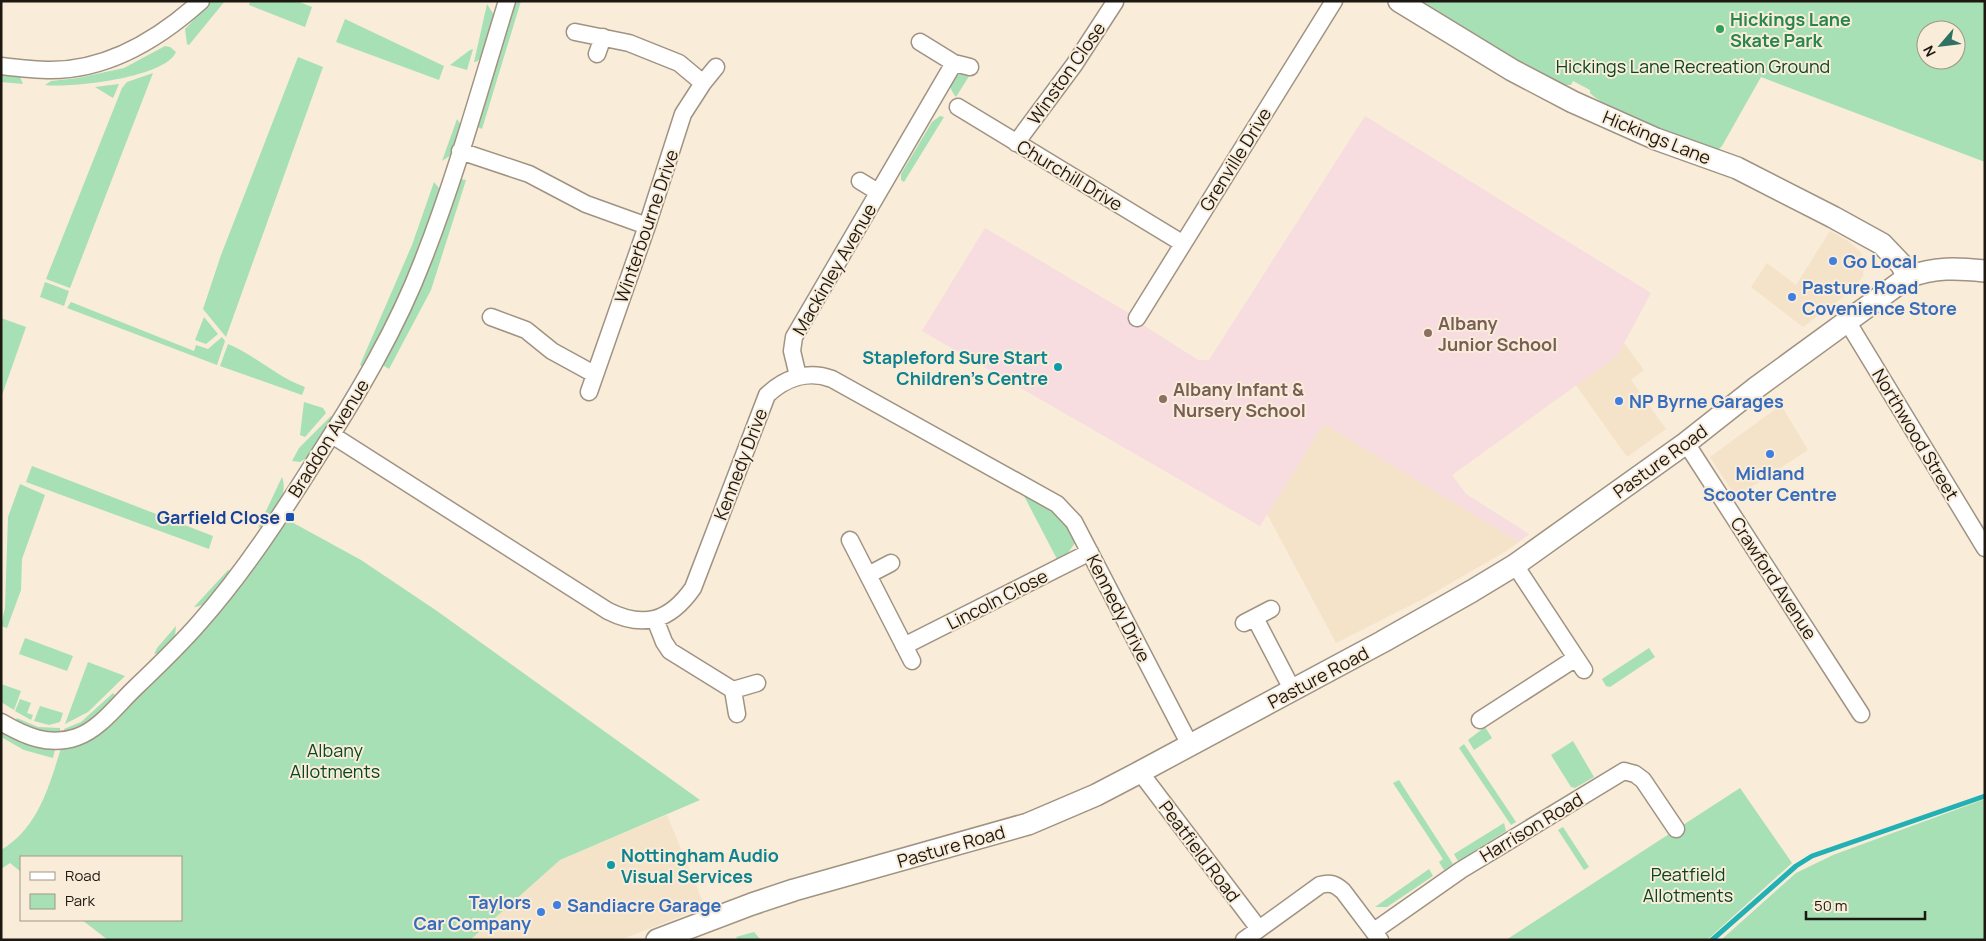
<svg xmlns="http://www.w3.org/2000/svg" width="1986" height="941" font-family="Manrope,sans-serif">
<rect width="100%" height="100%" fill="#f9ecd9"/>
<path fill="#f4e3c9" d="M 1830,231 L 1848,241 L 1861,252 L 1864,265 L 1863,276 L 1854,289 L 1803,327 L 1751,287 L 1767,263 L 1796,285 Z
M 1624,343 L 1644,370 L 1631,380 L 1666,429 L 1627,457 L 1576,385 L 1617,356 Z
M 1781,405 L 1808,450 L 1736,497 L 1710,457 Z
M 1324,424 L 1367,450 L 1519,542 L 1503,553 L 1423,599 L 1336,643 L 1267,514 Z
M 667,815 L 705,907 L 620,940 L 470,940 L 560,860 Z"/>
<path fill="#f7dce0" d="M 1365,116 L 1651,293 L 1617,356 L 1452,475 L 1466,494 L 1529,534 L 1519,542 L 1324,424 L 1260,526 L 922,331 L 985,228 L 1137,318 L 1145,326 L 1198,360 L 1209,360 Z"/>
<path fill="#a6e0b4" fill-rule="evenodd" d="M 212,1 L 225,1 L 189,45 L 187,44 L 185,29 Z
M 250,1 L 297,1 L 312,7 L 305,27 L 249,5 Z
M 513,1 L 521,1 L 482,129 L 475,126 Z
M 1421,1 L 1985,1 L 1985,162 L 1761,77 L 1722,146 L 1718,150 L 1714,148 C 1683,138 1653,126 1624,112 C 1612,106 1599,102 1590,93 L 1590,90 L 1573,81 L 1571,85 L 1565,85 L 1511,56 ZM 1926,30 L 1956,30 L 1956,60 L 1926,60 Z
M 487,4 L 494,15 L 481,58 L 476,62 L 474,62 Z
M 345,19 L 444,66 L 439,80 L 336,42 Z
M 165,46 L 170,47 L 176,52 C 165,78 70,88 45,85 L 51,81 L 78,78 L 124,68 Z
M 473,49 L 467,70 L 450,65 L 470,50 Z
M 298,57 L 323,67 L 226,337 L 203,309 L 221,255 Z
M 966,72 L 971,73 L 956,97 C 945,84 950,75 966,72 Z
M 153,73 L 70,288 L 46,279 L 122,88 L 127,82 Z
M 1,75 L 20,77 L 23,84 L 1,82 Z
M 119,84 L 113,98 L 95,87 Z
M 940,116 L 944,117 L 904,182 L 901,180 L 901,174 L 932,122 Z
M 457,119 L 461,125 L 451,155 L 442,161 Z
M 460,179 L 466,180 L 431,290 L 389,369 L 381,364 Z
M 434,182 L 439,188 L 440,192 L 396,304 L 373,350 L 362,366 L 360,365 L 412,245 Z
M 45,282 L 69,291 L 64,306 L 40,297 Z
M 71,302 L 194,351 L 196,345 L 208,349 L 222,337 L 225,341 L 217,365 L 67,308 Z
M 204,317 L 218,334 L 206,344 L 195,340 Z
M 1,318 L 26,327 L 1,398 Z
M 228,344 C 255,355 277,377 305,387 L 302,395 L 220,366 Z
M 304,402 L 323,408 L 326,413 L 305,437 L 300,435 Z
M 331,416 L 334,418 L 308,457 L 300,462 L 292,461 L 299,448 Z
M 32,466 L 213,536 L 209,549 L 26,482 Z
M 282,477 C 289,493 273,522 258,528 Z
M 20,484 L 45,495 L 22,559 L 21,590 L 7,628 L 1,626 L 5,608 L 8,517 Z
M 1023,494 C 1047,508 1067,514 1075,543 L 1065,557 L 1058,561 Z
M 288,520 L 361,560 L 437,611 L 700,800 L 560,860 L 470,940 L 108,940 L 82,920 L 181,920 L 181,857 L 21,857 L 21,872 L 10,863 L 1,869 L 1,850 C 38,828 49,787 61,748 L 83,742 L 114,723 L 205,626 L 252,570 Z
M 229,569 C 228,583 208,607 194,607 Z
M 176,626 L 175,636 L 159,653 L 154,654 L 157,648 Z
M 25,638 L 73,656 L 67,671 L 19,654 Z
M 1649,648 L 1655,657 L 1610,687 L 1606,686 L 1602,679 Z
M 88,662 L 125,676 L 88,712 L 65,724 Z
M 1,684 L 21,691 L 14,710 L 1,702 Z
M 113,693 L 117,697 C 100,713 87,726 65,732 L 64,729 L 81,722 Z
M 20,699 L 31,703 L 27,713 L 33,715 L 31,720 L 15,711 Z
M 40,706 L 63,713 L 60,722 L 49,725 L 34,721 Z
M 17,718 L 38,727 L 60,728 L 60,733 L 42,733 L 15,722 Z
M 1485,727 L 1492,738 L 1474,750 L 1468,740 Z
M 1,731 C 18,739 36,750 55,749 L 53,758 L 24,750 L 1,737 Z
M 1573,741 L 1594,777 L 1575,788 L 1571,787 L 1551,755 Z
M 1464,744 L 1516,822 L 1511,825 L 1459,748 Z
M 1399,780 L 1453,864 L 1444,870 L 1439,862 L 1443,859 L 1393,783 Z
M 1740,788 L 1792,863 L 1707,940 L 1506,940 Z
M 1985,799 L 1985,940 L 1721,940 L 1796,873 L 1833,855 Z
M 1504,823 L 1506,831 L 1458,861 L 1454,854 Z
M 1563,827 L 1589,867 L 1584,870 L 1558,830 Z
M 1429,869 L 1433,876 L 1387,907 L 1375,907 Z
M 754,932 L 761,940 L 738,940 L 736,937 Z"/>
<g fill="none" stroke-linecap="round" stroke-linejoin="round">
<path stroke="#21b0b4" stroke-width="5" d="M 1712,940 L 1796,866 L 1812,856 L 1985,796"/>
<defs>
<path id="minor" d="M 575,32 L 629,43 L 679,63 L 703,83
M 920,42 L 954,63 L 970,67
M 597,54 L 603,37
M 1,66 C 18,68 35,70 51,70 C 109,70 160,38 201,1
M 958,107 L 1182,243
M 1016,143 L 1074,65 L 1115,2
M 460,151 L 529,174 L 586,204 L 647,226
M 860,181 L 878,192
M 491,317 L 526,330 L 552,351 L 594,374
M 1137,318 L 1334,1
M 1847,321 L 1985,548
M 798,376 L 792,351 L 794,337 L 954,63
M 589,392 L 647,226 L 683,114 L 703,83 L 716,67
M 332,435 L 608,611 C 644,629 670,621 693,588 L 767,395 C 785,378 808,370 832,379 L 1057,504 L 1074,522 L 1190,745
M 1686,443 L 1861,714
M 850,540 L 912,661
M 1515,565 L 1584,670
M 868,575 L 891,563
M 1255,618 L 1293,691
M 655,619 L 664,642 L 670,651 L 733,690
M 1244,623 L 1271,609
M 904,646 L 1090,552
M 737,714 L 733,690 L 757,683
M 1480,720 L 1576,658
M 1,722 C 25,736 49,747 77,737 C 100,729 118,704 135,688 C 157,667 179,646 199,623 C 245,571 283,512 320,453 C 359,392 397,328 423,260 C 456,176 480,88 507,1
M 1140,772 L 1259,929
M 1374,931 L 1461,870 L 1624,771 L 1635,774 L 1643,780 L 1676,829
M 1244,940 L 1320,885 C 1330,882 1335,884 1343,891 L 1380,940"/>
<path id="major" d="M 1399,1 L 1512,70 L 1573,102 L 1656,139 L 1737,168 L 1833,217 L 1882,244 L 1901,264 L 1908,277
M 657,940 L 752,904 L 794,890 L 1028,824 L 1096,795 L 1140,772 L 1382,642 L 1472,591 L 1515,565 L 1686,443 L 1757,387 L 1908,277 C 1935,267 1956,268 1985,271"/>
</defs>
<use href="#minor" stroke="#a09382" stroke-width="19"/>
<use href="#major" stroke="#a09382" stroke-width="24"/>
<use href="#minor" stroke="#fff" stroke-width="16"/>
<use href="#major" stroke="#fff" stroke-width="21"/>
</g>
<circle fill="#2e9e5b" stroke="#f9ecd9" stroke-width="2" cx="1720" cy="29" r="5"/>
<g fill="#3f7fe0" stroke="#f9ecd9" stroke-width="2">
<circle cx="1833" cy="261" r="5"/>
<circle cx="1792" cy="297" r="5"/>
<circle cx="1619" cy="401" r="5"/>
<circle cx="1770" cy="454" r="5"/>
<circle cx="557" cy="905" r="5"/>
<circle cx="541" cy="912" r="5"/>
</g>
<g fill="#8d6e63" stroke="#f9ecd9" stroke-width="2">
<circle cx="1428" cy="333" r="5"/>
<circle cx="1163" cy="399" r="5"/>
</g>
<g fill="#0f9aa8" stroke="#f9ecd9" stroke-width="2">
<circle cx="1058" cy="367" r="5"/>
<circle cx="611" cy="865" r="5"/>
</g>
<rect fill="#1a4fb4" stroke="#f9ecd9" stroke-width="2" x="285" y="512" width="10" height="10" rx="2.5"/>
<g text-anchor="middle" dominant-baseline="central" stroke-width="4" stroke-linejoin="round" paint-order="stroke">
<g font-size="18" font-weight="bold" fill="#27864d" stroke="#f9ecd9" text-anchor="start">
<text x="1730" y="19">Hickings Lane<tspan x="1730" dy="21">Skate Park</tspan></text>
</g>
<g font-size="18" fill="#0a4622" stroke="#f9ecd9">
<text x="1693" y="66">Hickings Lane Recreation Ground</text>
<text x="335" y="750">Albany<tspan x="335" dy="21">Allotments</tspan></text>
<text x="1688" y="874">Peatfield<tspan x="1688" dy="21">Allotments</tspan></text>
</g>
<g font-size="18" fill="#1d1811" stroke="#f9ecd9">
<text transform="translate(1066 73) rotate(-55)">Winston Close</text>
<text transform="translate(1657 137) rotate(22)">Hickings Lane</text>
<text transform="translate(1235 159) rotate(-58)">Grenville Drive</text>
<text transform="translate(1070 175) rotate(31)">Churchill Drive</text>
<text transform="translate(646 226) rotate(-71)">Winterbourne Drive</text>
<text transform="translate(834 269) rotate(-60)">Mackinley Avenue</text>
<text transform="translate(1916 434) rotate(59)">Northwood Street</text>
<text transform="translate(328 438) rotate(-58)">Braddon Avenue</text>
<text transform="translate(1660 461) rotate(-36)">Pasture Road</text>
<text transform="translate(740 464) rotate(-69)">Kennedy Drive</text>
<text transform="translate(1774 578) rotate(57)">Crawford Avenue</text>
<text transform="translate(997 599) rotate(-27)">Lincoln Close</text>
<text transform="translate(1119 608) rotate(63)">Kennedy Drive</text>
<text transform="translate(1318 677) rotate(-28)">Pasture Road</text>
<text transform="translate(1531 827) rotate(-31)">Harrison Road</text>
<text transform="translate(951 846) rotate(-16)">Pasture Road</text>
<text transform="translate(1200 851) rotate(53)">Peatfield Road</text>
</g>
<g font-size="18" font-weight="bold" fill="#366cbe" stroke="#f9ecd9" text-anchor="start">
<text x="1843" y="261">Go Local</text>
<text x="1802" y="287">Pasture Road<tspan x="1802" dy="21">Covenience Store</tspan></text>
<text x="1629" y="401">NP Byrne Garages</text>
<text x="1770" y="473" text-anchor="middle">Midland<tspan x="1770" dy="21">Scooter Centre</tspan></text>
<text x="531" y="902" text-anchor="end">Taylors<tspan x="531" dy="21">Car Company</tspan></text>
<text x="567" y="905">Sandiacre Garage</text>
</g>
<g font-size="18" font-weight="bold" fill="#785e54" stroke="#f9ecd9" text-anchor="start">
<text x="1438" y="323">Albany<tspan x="1438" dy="21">Junior School</tspan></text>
<text x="1173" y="389">Albany Infant &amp;<tspan x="1173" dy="21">Nursery School</tspan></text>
</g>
<g font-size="18" font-weight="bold" fill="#0d838f" stroke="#f9ecd9" text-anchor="end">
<text x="1048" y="357">Stapleford Sure Start<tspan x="1048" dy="21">Children's Centre</tspan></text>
<text x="621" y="855" text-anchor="start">Nottingham Audio<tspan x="621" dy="21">Visual Services</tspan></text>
</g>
<g font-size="18" font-weight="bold" fill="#164399" stroke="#f9ecd9" text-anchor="end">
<text x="280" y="517">Garfield Close</text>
</g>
</g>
<rect width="1986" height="941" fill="none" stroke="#1d1811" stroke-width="5"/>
<rect x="20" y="856" width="162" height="65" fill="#f9ecd9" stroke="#a19789"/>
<rect x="30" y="872" width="25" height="8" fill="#ffffff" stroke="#a19789"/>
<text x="65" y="881" font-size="15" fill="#1d1811">Road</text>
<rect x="30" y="894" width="25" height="15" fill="#a6e0b4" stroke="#a19789"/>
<text x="65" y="906" font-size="15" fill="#1d1811">Park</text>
<g transform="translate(1941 45) rotate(242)"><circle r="24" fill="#f9ecd9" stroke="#a19789"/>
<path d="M0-4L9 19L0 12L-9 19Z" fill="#2f7162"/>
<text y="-8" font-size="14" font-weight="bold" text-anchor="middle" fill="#1d1811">N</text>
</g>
<path d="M1806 911v8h119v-8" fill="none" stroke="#1d1811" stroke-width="2.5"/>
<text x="1814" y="911" font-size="15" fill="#1d1811" stroke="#f9ecd9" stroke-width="4" paint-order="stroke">50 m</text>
</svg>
